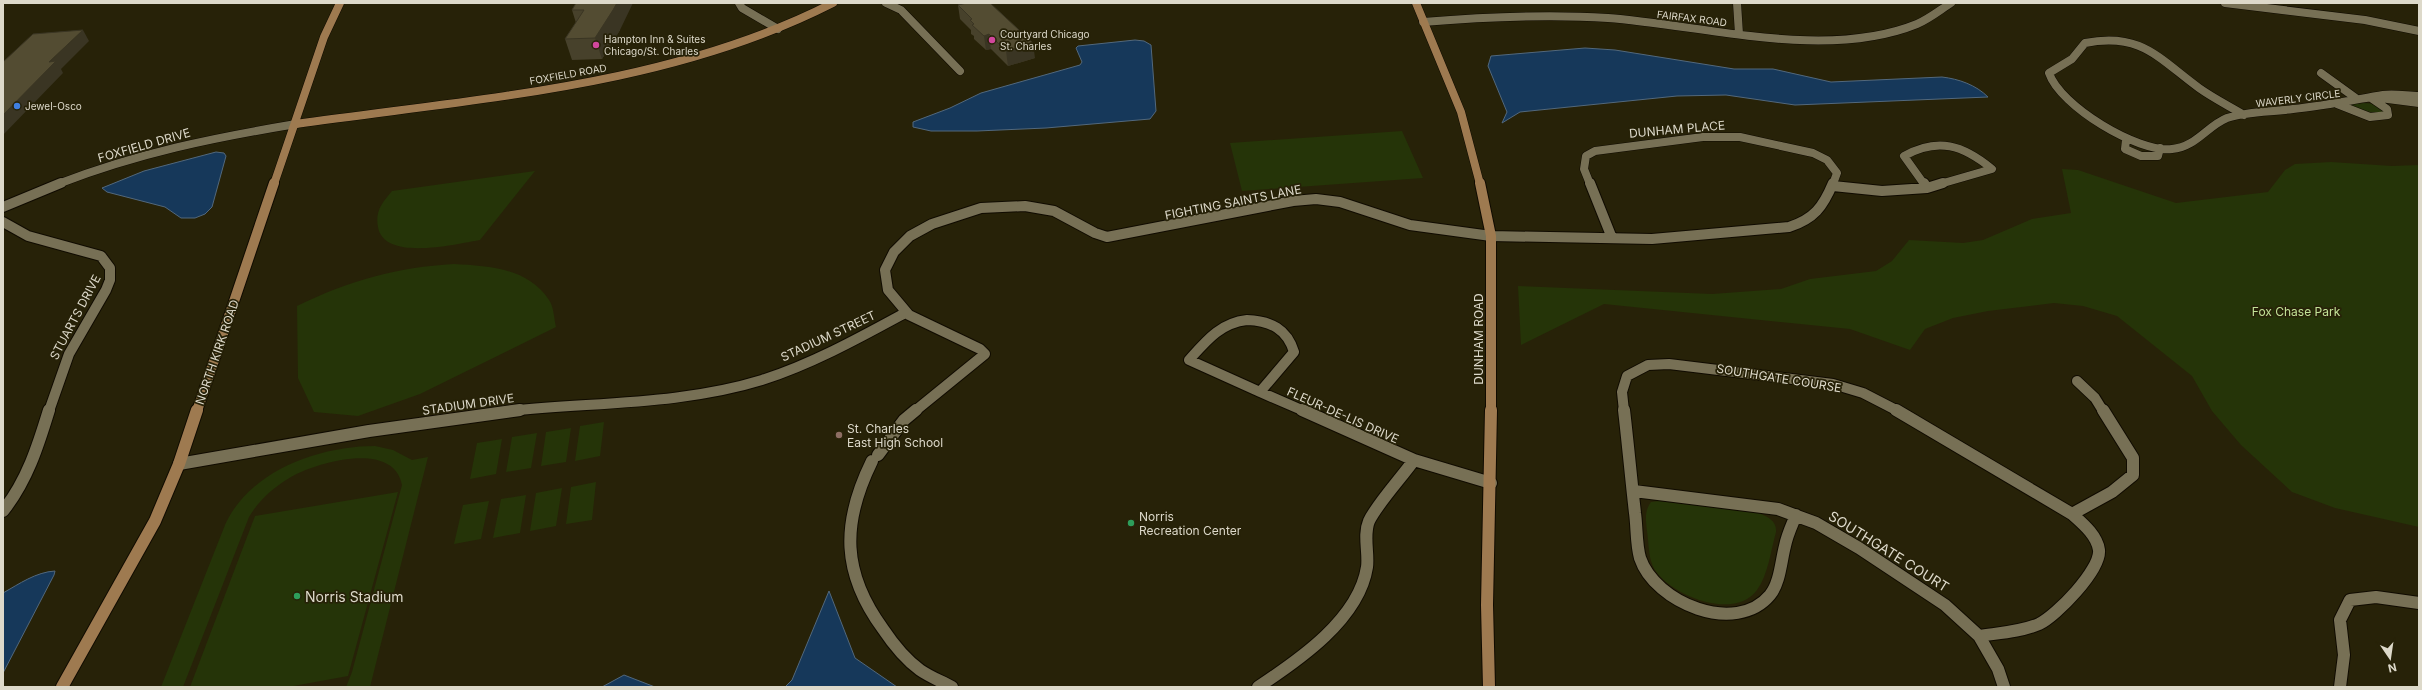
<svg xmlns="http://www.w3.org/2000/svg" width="2422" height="690" font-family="Inter,sans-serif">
<rect width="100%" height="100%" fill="#272208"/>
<path fill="#253408" d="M 2353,104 C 2363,103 2377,101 2383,112 L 2373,115 L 2352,106 Z
M 1402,131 L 1423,178 L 1242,191 L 1230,143 Z
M 2331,162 L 2392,166 L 2419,165 L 2419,527 L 2335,508 L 2292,492 L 2241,445 L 2212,411 L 2192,376 L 2117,316 L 2083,306 L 2054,303 L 1988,311 L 1953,318 L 1925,329 L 1910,350 L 1850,329 L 1604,304 L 1521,345 L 1518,286 L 1712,294 L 1781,289 L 1810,279 L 1876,271 L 1892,261 L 1909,240 L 1963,243 L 1983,240 L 2032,219 L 2071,213 L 2062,169 L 2078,170 L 2176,203 L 2268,192 L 2285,170 L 2295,164 Z
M 535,171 L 480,240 C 456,244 384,262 378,227 C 375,211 382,203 392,191 Z
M 454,264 C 489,266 528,268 549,300 C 554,307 554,319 556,327 L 420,394 L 358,416 L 314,412 L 298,378 L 297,306 C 348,281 398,267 454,264 Z
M 604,422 L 600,456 L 575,461 L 580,426 Z
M 571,428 L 566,462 L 541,466 L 546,432 Z
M 537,433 L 531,468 L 506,472 L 512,437 Z
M 502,439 L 496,474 L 470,479 L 477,443 Z
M 375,446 L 393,450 L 412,460 L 428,457 L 370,687 L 346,687 L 352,672 L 402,485 C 394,440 317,462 291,477 C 274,487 259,500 249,517 L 183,687 L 161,687 L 225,525 C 249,471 319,446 375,446 Z
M 596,482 L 592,520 L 566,524 L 571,487 Z
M 562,488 L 556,526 L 530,531 L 536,493 Z
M 398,492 L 348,676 L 288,687 L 190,687 L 255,516 Z
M 526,495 L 520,533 L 493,538 L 501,499 Z
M 489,501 L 481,539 L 454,544 L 463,505 Z
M 1659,501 L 1759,513 C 1768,517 1777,521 1776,532 C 1771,550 1768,575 1757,590 C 1735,621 1672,596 1655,570 C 1648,559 1649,544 1647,531 C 1646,521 1644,511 1651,502 Z"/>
<path fill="#16385a" stroke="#52687c" d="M 1135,40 L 1144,41 L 1151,45 L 1156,111 L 1150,119 L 1046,128 L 977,131 L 931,131 L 913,127 L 913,122 L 950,108 L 981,93 L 1080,65 L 1082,62 L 1076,48 L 1078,46 Z
M 1585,48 L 1615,50 L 1734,69 L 1773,69 L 1831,82 L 1942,77 C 1959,79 1976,85 1988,97 L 1795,105 L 1726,95 L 1677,96 L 1520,112 L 1502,123 L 1507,112 L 1488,66 L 1491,56 Z
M 216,152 L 224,153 L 226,156 L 212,207 L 205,214 L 195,218 L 181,218 L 165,207 L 107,192 L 102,188 L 144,171 Z
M 55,571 L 54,575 L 3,673 L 3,593 C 19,584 36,572 55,571 Z
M 829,591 L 855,658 L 897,687 L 785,687 L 792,680 Z
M 624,675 L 655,687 L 602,687 Z"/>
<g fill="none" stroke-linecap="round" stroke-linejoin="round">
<defs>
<path id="street-far2" d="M 739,3 L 742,8 L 778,29
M 886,3 L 901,10 L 960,71
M 1737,3 L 1739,34
M 2225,3 L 2365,20 L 2419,31
M 1423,22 C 1484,17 1546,14 1608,18 C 1703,25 1826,61 1917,24 C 1929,19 1940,10 1951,3
M 2321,73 L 2357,99
M 2380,98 L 2419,103
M 2337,104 L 2370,117 L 2388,115 L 2387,109 L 2371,98
M 2244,115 C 2229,106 2213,98 2199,88 C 2158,58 2141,32 2085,43 L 2072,59 L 2049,73 C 2060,106 2138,153 2172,149 C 2196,147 2207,126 2227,118 C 2247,111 2272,112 2293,109 C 2323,106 2353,100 2383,95 C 2394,93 2408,96 2419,96
M 2126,140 L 2125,149 L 2141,156 L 2158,156 L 2160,148
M 58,184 C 138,153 212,138 296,124
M 1590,184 L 1584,169 L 1586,156 L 1595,151 L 1703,137 L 1740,137 L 1813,153 L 1827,160 L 1837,173 L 1833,184
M 1924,184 L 1904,156 C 1938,137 1963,145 1992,169 L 1940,184"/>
<path id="street-far1" d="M 1590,183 L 1612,238
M 1924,183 L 1927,188
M 1833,186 L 1882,191 L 1927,188
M 1927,188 L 1943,183
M 3,207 L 61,183
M 3,222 L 28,236 L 101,256 L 110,268 L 110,280 L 106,290 L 69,354 L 49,411
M 1247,320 C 1271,321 1287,329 1294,352 L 1260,392 L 1189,360 C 1206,341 1220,323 1247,320 Z
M 2077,381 L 2095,398 L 2103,411
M 1260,392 L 1304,411
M 510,411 C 594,402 681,405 762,380 C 812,364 859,338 905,313
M 915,411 L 985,354 L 980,349 L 909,315 L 888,290 L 885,270 L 894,252 L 910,236 L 932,224 L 981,208 L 1025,206 L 1054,211 L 1095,233 L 1107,237 L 1293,201 L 1316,199 L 1340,202 L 1410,225 L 1491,236 L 1652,239 L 1789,227 C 1814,219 1823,207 1833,183
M 1624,411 L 1622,392 L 1627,376 L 1648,365 L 1669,364 L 1833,384 L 1863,393 L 1898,411"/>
<path id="street" d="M 1302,410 L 1414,460 L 1491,483
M 1624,410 C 1628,444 1631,478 1635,513 C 1637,527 1636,544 1640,558 C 1655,603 1736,636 1770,595 C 1780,583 1781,561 1785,546 C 1787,535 1792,525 1796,515
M 1896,410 L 2072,514 C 2082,523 2097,535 2099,550 C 2101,570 2056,616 2039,624 C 2020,632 1999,633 1979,636
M 878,455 L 904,420 L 916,410
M 872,461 C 841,524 842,573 883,629 C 893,644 905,659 920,670 C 930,677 941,681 952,687
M 179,464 L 369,431 L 520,410
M 1634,491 L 1778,509 L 1816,523 L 1859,548 L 1945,605 L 1979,636 L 1998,669 L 2004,687
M 3,511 C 27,481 38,446 49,410
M 2072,514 L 2112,492 L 2133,475 L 2133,458 L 2103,410
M 1258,687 C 1299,660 1359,619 1367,567 C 1369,553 1363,535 1369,521 C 1377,504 1402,477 1414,460
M 2340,687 L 2344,655 L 2340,620 L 2350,600 L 2376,597 L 2419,603"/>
<path id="secondary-far2" d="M 1416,3 L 1461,112 L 1480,184
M 296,124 C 477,98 668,87 833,3
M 274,184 L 324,37 L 340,3"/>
<path id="secondary-far1" d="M 1480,183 L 1491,236 L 1491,411
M 197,411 L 274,183"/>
<path id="secondary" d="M 62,687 L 155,521 L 179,464 L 197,410
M 1489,687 L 1487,605 L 1491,410"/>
</defs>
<use href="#street-far2" stroke="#100b00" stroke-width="9"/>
<use href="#street-far1" stroke="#100b00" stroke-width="12"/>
<use href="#street" stroke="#100b00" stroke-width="14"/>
<use href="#secondary-far2" stroke="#100b00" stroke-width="9"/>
<use href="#secondary-far1" stroke="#100b00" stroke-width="12"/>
<use href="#secondary" stroke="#100b00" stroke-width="14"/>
<use href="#street-far2" stroke="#777055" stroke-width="8"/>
<use href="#street-far1" stroke="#777055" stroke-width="10"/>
<use href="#street" stroke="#777055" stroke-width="12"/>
<use href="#secondary-far2" stroke="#9e7a50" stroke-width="8"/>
<use href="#secondary-far1" stroke="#9e7a50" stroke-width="10"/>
<use href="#secondary" stroke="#9e7a50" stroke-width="12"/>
</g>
<path fill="#47412b" d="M 576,3 L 620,30 L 602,59 L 572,60 L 565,39 L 576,23 L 572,10 Z
M 958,5 L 1035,58 L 1008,66 L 991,49 L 986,50 L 974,39 L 974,36 L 971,34 L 971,30 L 960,19 Z"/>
<path fill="#3a3523" d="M 617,3 L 633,3 L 620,30 L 602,59 L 595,38 Z
M 83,30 L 89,41 L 61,69 L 63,73 L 3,135 L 3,115 L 49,62 Z
M 989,34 L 991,49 L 986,50 L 984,36 Z
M 1033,43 L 1035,58 L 1008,66 L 1006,51 Z"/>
<path fill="#534c32" stroke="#3a3523" d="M 576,3 L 617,3 L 613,10 L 595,38 L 565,39 L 584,10 L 572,10 Z
M 967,3 L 990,3 L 1033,43 L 1006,51 L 989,34 L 984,36 L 972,25 L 974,24 L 970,20 L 972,19 L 958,5 Z
M 83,30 L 49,62 L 56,61 L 3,115 L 3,62 L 33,34 Z"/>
<g fill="#d1479c" stroke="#272208" stroke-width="1.5">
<circle cx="992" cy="40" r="4"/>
<circle cx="596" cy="45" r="4"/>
</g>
<circle fill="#3f7fe0" stroke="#272208" stroke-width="1.5" cx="17" cy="106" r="4"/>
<circle fill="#8d6e63" stroke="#272208" stroke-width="1.5" cx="839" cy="435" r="4"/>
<g fill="#2e9e5b" stroke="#272208" stroke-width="1.5">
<circle cx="1131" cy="523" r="4"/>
<circle cx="297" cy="596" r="4"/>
</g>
<g text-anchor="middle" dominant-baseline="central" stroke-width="3.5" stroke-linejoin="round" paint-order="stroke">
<g font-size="10" fill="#ddd9ca" stroke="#272208">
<text transform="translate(1692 18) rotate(7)">FAIRFAX ROAD</text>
<text transform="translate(568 74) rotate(-10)">FOXFIELD ROAD</text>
<text transform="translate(2298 98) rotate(-7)">WAVERLY CIRCLE</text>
</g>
<g font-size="10" fill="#ddd9ca" stroke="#272208" text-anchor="start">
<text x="1000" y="34">Courtyard Chicago<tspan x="1000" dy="12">St. Charles</tspan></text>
<text x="604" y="39">Hampton Inn &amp; Suites<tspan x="604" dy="12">Chicago/St. Charles</tspan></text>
<text x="25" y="106">Jewel-Osco</text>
</g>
<g font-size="12" fill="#ddd9ca" stroke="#272208">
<text transform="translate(1677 129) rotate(-5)">DUNHAM PLACE</text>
<text transform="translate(144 145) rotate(-16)">FOXFIELD DRIVE</text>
<text transform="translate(1233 202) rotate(-11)">FIGHTING SAINTS LANE</text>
<text transform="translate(75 317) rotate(-62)">STUARTS DRIVE</text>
<text transform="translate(828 336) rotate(-25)">STADIUM STREET</text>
<text transform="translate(1478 339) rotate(-90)">DUNHAM ROAD</text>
<text transform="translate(217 352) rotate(-71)">NORTH KIRK ROAD</text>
<text transform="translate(1779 378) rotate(9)">SOUTHGATE COURSE</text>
<text transform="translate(468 404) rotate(-8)">STADIUM DRIVE</text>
<text transform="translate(1343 415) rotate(24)">FLEUR-DE-LIS DRIVE</text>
</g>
<g font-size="12" fill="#c2e197" stroke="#272208">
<text x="2296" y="311">Fox Chase Park</text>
</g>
<g font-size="12" fill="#ddd9ca" stroke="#272208" text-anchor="start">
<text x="847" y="428">St. Charles<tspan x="847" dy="14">East High School</tspan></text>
<text x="1139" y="516">Norris<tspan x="1139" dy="14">Recreation Center</tspan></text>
</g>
<g font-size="14" fill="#ddd9ca" stroke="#272208">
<text transform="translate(1889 551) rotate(32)">SOUTHGATE COURT</text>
</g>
<g font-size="14" fill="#ddd9ca" stroke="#272208" text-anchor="start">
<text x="305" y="596">Norris Stadium</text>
</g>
</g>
<rect width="2422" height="690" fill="none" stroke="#ddd9ca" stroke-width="8"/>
<g transform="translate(2390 658) rotate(167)" stroke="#272208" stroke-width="3" paint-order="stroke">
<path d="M0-3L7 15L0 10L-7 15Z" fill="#ddd9ca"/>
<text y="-6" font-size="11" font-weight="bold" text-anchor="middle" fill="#ddd9ca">N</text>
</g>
</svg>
